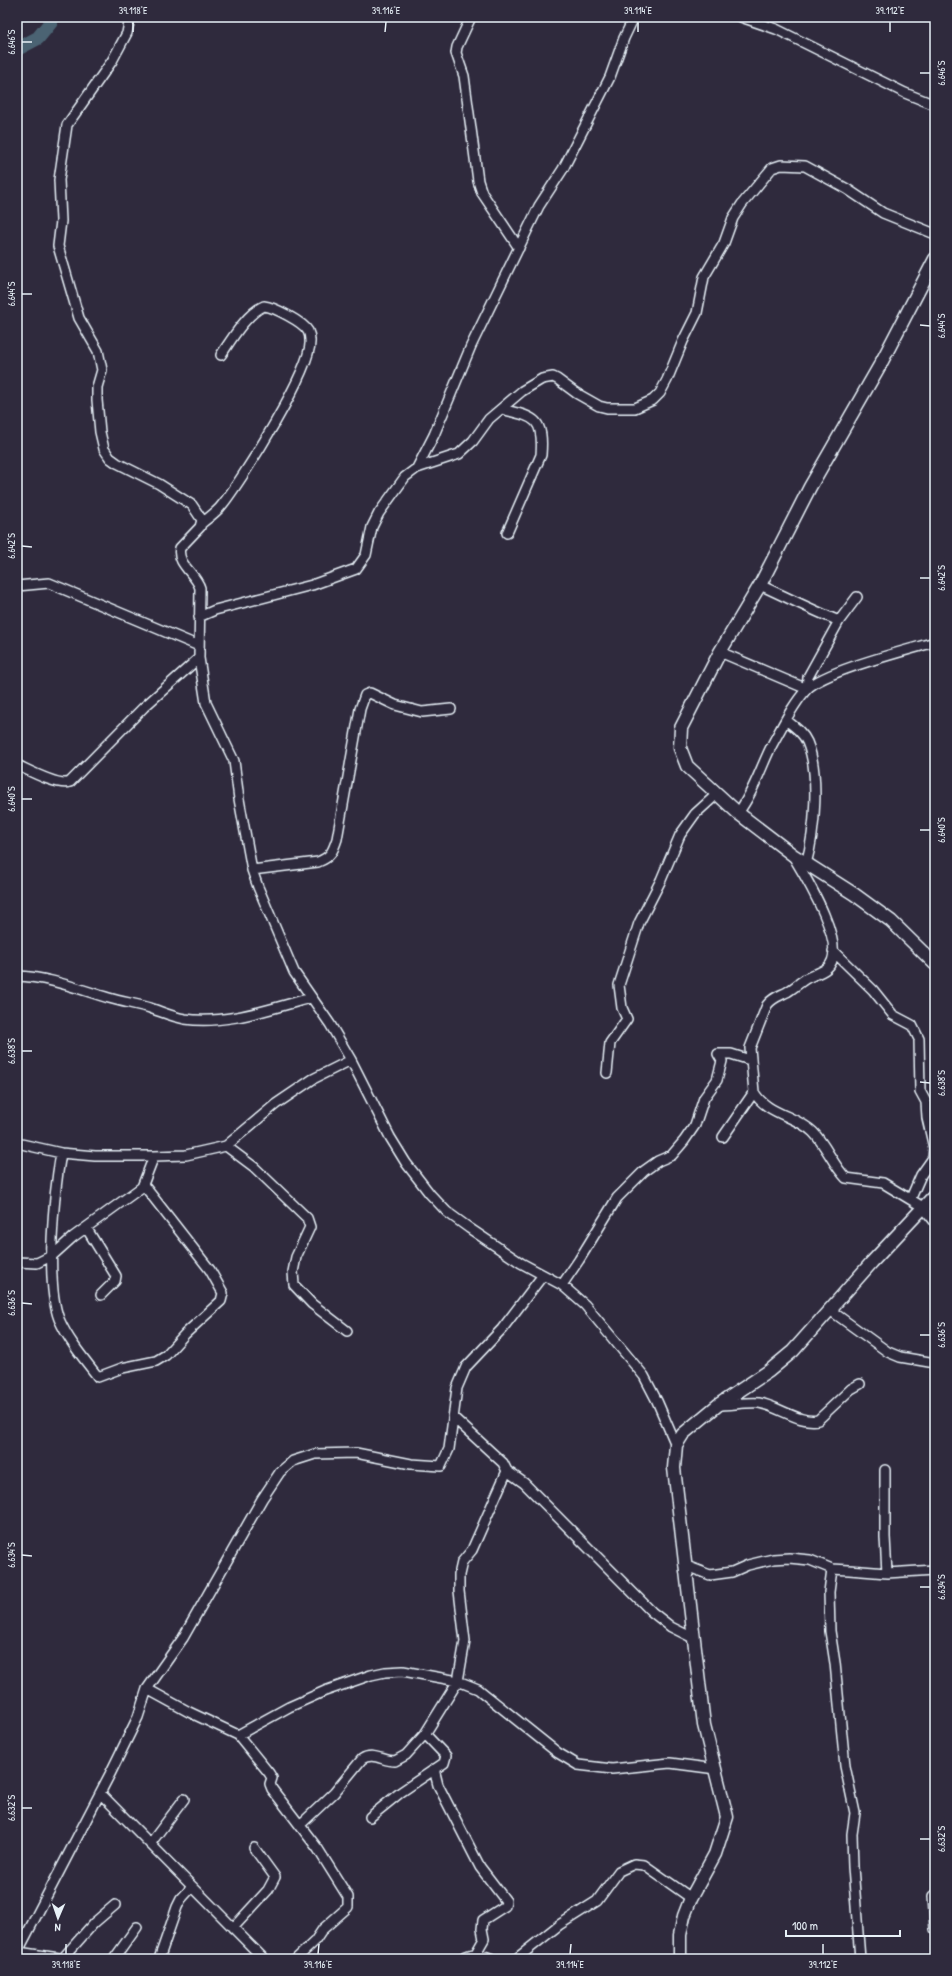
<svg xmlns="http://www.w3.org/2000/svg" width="952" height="1976" font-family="'Patrick Hand',sans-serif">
<rect width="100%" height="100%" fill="#2f2a3d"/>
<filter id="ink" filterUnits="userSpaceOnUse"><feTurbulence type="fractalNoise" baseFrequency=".025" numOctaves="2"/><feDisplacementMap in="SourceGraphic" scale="8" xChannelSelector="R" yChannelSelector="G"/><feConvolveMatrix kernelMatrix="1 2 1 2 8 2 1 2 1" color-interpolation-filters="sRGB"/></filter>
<g filter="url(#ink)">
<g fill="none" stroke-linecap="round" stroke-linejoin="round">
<path stroke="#8a9ca8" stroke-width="2.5" d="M 51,22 L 67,17"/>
<path stroke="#4b6473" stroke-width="14" d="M 17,49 L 38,38 L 51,22 L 50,17"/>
<defs>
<path id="street" d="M 130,17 L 127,33 L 112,61 L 67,125 L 59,180 L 61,221 L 58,246 L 79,318 L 98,351 L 102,370 L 97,387 L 97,400 L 100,432 L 104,449 L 110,458 L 117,463 L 159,484 L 192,505 L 202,520 L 200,527 L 180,548 C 176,564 196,574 200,588 L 199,658 L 206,703 L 234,761 L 239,799 L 252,870 L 258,887 L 294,972 L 330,1024 L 351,1060 L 390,1137 L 406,1163 L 430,1194 L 447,1212 L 469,1228 L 521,1263 L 562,1285 L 585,1305 L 644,1376 L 657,1401 L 676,1445
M 471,17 L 457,47 L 456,53 L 464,76 L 478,181 L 482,193 L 519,248
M 741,17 L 776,29 L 905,93 L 935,105
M 501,409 C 534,417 544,417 541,455 L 507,533
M 417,468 L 434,435 L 471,346 L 539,206 L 563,169 L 610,77 L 624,38 L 634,17
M 202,523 C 209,517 217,512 222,505 C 242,480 313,367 310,340 C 310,337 309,333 308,331 C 303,322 274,307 264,306 C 247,313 231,340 221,355
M 760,585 C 786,597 812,610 839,621
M 17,586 L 49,583 L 199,646
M 199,617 L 215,610 L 312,585 L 356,569 L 366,555 L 372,527 L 379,513 L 405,477 L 417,468 L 459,454 L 473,441 L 489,419 L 522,391 L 542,379 L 553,377 L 557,379 L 576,393 L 599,406 L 607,408 L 635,408 L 653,400 L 660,393 L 667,380 L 683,341 L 697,313 L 704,277 L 724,243 L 733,218 L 742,204 L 772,168 L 781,165 L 805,166 L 847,189 L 883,213 L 935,234
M 720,652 L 807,689 L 808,677 L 839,621 L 857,597
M 786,720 C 795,727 803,733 807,742 C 820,773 815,832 806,864
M 17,765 C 28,770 59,787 70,782 L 144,707 L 199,658
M 738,813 C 754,792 761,766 773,743 C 783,725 793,704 807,689 C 824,671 908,650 935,642
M 793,856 C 805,876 850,949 827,968 C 821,973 813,975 807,978 C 800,982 794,988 787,992 C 779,996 772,998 767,1005 L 750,1048 L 754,1092 C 766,1114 797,1116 813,1132 C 826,1145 833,1165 846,1178 L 883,1183 L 923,1207 L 935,1222
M 252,870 L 318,862 C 331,857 333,851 337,839 L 360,709 L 365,695 L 370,693 L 395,705 L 422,712 L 451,709
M 833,951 L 873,990 L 893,1015 L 912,1025 L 919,1039 L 920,1091 L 926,1102 L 927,1118 L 934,1148 L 933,1158 L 921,1175 L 911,1198
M 17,976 C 49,977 78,989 109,998 C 122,1002 137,1004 150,1008 C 162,1012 173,1017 185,1019 C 228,1025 271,1008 311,998
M 607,1073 L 610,1043 L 627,1019 L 622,1008 L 619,985 L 639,923 L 661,880 L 680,835 L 695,814 L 717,794
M 723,1137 L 754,1092
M 17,1143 L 61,1153 L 95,1156 L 154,1156
M 226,1146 L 254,1167 L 307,1218 L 310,1227 L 296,1257 L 293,1272 L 294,1285 L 312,1304 L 347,1331
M 61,1153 C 54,1193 45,1282 59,1319 C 68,1340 84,1359 98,1377 L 122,1368 L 156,1361 L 166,1355 L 185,1334 L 221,1301 L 223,1293 L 210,1270 L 146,1188 L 142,1187
M 87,1229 L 116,1276 L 115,1281 L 101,1295
M 17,1262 L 37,1263 L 53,1255 L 73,1237 L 142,1187 L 154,1156 L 186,1155 L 226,1146 L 276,1104 L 313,1079 L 351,1060
M 562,1285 L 579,1260 L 617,1198 L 644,1171 L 658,1161 L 672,1155 L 684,1141 L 695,1125 L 704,1098 L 717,1080 L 722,1061 L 718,1054 L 731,1054 L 750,1060
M 830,1310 L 888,1352 L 900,1357 L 935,1363
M 718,1405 C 731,1405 746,1402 759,1403 C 778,1406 800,1424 818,1420 L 851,1389 L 860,1384
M 454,1418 L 503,1463 L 507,1471 L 524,1483 L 652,1612 L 671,1627 L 693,1638
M 885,1470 L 885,1537 L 887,1573
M 684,1565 L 710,1575 L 732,1572 L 748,1565 L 773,1559 L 789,1558 L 810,1560 L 832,1569 L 849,1570 L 887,1573 L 935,1570
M 832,1569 L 829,1592 L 830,1631 L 835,1663 L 845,1766 L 855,1813 L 852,1834 L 853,1867 L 860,1959
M 147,1689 L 189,1712 L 238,1735 L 269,1773 L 272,1778 L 270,1784 L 272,1789 L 318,1849 L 348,1897 L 348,1907 L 323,1929 L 315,1941 L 296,1959
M 238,1735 L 289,1707 L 325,1691 L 371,1675 L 385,1672 L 403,1671 L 458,1681 L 478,1689 L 558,1753 L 578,1765 L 612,1769 L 670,1763 L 716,1769
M 434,1769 L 438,1785 L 480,1867 L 506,1901 L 505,1906 L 483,1920 L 482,1929 L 484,1939 L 476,1953
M 100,1793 L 264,1959
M 370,1817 L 401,1792 L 444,1763 L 446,1756 L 425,1734
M 300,1825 L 334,1793 L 362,1759 C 373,1752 383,1761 395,1761 L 406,1755 L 425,1734 L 458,1681 L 465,1641 L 459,1591 L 459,1575 L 462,1562 L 472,1550 L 507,1471
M 150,1844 L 184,1799
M 933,1896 L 935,1929
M 233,1928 L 268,1890 L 275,1877 L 254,1848
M 18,1952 L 66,1959
M 17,1953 L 110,1774 L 138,1717 L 147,1689 L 183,1638 L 262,1499 L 280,1472 L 293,1461 L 315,1454 L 356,1453 L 411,1464 L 441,1466 L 449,1449 L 457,1388 L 466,1367 L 502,1329 L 543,1275
M 63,1958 L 94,1923 L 115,1905
M 114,1959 L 137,1927
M 159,1959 L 177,1907 L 181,1899 L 192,1887
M 460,1959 C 475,1951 478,1954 493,1959
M 516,1959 L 559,1925 L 597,1901 L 619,1871 L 634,1864 L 644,1865 L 691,1898"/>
<path id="secondary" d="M 935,259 L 880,365 L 810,487 L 760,585 L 720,652 L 681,728 L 680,748 L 687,766 L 738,813 L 793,855 L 854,894 L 891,921 L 935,964
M 680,1959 L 680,1935 L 684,1916 L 691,1898 L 715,1854 L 727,1817 L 704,1725 L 674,1468 L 676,1445 L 683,1434 L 718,1405 L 769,1371 L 793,1351 L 872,1262 L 935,1195"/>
</defs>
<use href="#street" stroke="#e8f1f8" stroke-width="12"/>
<use href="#secondary" stroke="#e8f1f8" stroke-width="15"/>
<use href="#street" stroke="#2f2a3d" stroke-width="9"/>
<use href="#secondary" stroke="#2f2a3d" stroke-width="12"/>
</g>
</g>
<path fill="none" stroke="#e8f1f8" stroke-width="1.5" d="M 133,32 L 133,22M 385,32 L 386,22M 638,32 L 638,22M 890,32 L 890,22M 22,42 L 32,42M 920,73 L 930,73M 22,294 L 32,294M 920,325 L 930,326M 22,546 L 32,547M 920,578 L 930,578M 22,799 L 32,799M 920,830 L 930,830M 22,1051 L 32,1051M 920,1082 L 930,1083M 22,1303 L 32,1304M 920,1335 L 930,1335M 22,1555 L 32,1556M 920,1587 L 930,1587M 22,1808 L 32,1808M 920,1839 L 930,1839M 66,1954 L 66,1944M 318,1954 L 319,1944M 570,1954 L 571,1944M 823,1954 L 823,1944"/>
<rect width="952" height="1976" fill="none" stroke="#2f2a3d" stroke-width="44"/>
<g transform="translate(58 1918) rotate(182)" stroke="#2f2a3d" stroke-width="3" paint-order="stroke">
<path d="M0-3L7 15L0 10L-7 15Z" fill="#e8f1f8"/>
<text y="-6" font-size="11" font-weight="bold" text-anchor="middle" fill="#e8f1f8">N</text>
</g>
<path d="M786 1930v6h114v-6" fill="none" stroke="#e8f1f8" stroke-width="2"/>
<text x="792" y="1930" font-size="12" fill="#e8f1f8" stroke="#2f2a3d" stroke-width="3" paint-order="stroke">100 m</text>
<rect x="22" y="22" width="908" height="1932" fill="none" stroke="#e8f1f8" stroke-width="1.5"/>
<g font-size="10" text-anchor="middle" fill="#e8f1f8">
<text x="133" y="14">39.118°E</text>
<text x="386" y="14">39.116°E</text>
<text x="638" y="14">39.114°E</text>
<text x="890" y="14">39.112°E</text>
<text transform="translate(11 42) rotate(-90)" y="4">6.646°S</text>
<text transform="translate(941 73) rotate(-90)" y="4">6.646°S</text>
<text transform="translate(11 294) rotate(-90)" y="4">6.644°S</text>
<text transform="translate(941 326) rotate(-90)" y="4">6.644°S</text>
<text transform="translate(11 546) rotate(-90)" y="4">6.642°S</text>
<text transform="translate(941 578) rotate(-90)" y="4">6.642°S</text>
<text transform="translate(11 799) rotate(-90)" y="4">6.640°S</text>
<text transform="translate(941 830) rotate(-90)" y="4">6.640°S</text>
<text transform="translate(11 1051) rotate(-90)" y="4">6.638°S</text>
<text transform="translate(941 1083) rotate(-90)" y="4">6.638°S</text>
<text transform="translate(11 1303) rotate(-90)" y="4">6.636°S</text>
<text transform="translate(941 1335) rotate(-90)" y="4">6.636°S</text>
<text transform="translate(11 1555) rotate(-90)" y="4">6.634°S</text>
<text transform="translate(941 1587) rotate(-90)" y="4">6.634°S</text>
<text transform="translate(11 1808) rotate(-90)" y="4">6.632°S</text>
<text transform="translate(941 1839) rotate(-90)" y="4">6.632°S</text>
<text x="66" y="1968">39.118°E</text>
<text x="318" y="1968">39.116°E</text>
<text x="570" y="1968">39.114°E</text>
<text x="823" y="1968">39.112°E</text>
</g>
</svg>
